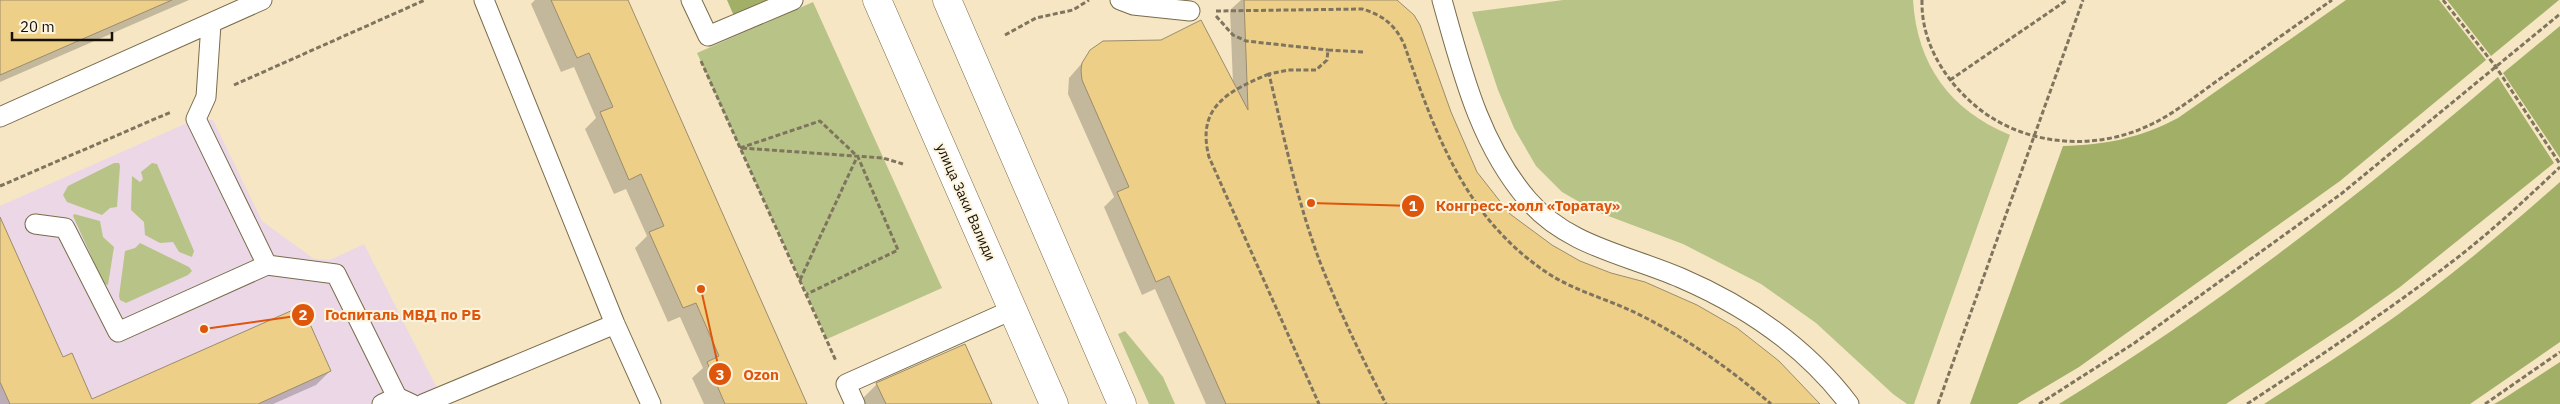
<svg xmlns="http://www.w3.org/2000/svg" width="2560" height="404" font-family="'IBM Plex Sans',sans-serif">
<rect width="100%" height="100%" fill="#f6e6c3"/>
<path fill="#ebd7e6" d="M 196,119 L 213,120 L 262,221 L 314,259 L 330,260 L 364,244 L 445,404 L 0,404 L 0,206 Z"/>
<path fill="#b8c487" d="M 1563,0 L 1913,0 C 1917,65 1950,110 2010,135 L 1914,404 L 1907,404 L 1893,394 L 1816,323 L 1761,284 L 1683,244 L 1595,211 L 1562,192 L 1536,166 L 1514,128 L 1498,90 L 1472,12 Z
M 813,2 L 942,288 L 827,339 L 697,53 Z
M 114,163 L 119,163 L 120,166 L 117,207 L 110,208 L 102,215 L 67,202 L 63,195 L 68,186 Z
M 152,163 L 157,164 L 194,251 L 192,257 L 179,252 L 173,242 L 160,243 L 145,235 L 144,222 L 131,210 L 132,176 L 140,182 L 143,179 L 141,172 Z
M 74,214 L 100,221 L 103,237 L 114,247 L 108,285 L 104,284 L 73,216 Z
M 140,243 L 189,267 L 192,271 L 188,275 L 126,303 L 120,300 L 119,296 L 125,251 L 135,248 Z
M 1125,331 L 1163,377 L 1175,404 L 1149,404 L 1118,334 Z"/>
<path fill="#a1af67" d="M 727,0 L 770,0 L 734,16 Z
M 2346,0 L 2439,0 L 2486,60 L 2340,181 L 2079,367 L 2017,404 L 1970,404 L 2063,146 C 2105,145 2140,138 2178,118 Z
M 2447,0 L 2559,0 L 2491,56 Z
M 2560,26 L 2560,158 L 2503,73 Z
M 2498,77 L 2554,163 L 2400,287 L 2352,321 L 2226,404 L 2059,404 C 2214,309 2360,195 2498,77 Z
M 2560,182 L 2560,342 L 2470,404 L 2264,404 C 2299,381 2335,359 2369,335 C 2436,289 2499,236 2560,182 Z
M 2560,362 L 2560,404 L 2494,404 L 2503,399 Z"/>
<path fill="#0003" d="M 0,0 L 189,0 L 0,82 Z
M 535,0 L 627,0 L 806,404 L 704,404 L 692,378 L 703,368 L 680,317 L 668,322 L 635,248 L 647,236 L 626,189 L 614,194 L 585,129 L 596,118 L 574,67 L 561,72 L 531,4 Z
M 1241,0 L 1392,0 L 1449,113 L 1476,173 L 1509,215 L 1551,246 L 1816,404 L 1206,404 L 1155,289 L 1142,295 L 1104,207 L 1114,197 L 1068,94 L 1069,78 L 1097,46 L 1113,41 L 1161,42 L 1233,84 L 1230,10 Z
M 0,239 L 63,359 L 92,401 L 330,371 L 316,385 L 273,404 L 0,404 Z
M 877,384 L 990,404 L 864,404 L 862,399 Z"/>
<path fill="#eecf88" stroke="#9b8c6c" d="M 0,0 L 172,0 L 0,75 Z
M 551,0 L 628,0 L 807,404 L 725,404 L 707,362 L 719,356 L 696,303 L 683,308 L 649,232 L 664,226 L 641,174 L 629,180 L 600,112 L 613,107 L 589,53 L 577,58 Z
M 1244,0 L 1397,0 L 1414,15 L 1420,25 L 1451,112 L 1477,172 L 1510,214 L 1552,245 L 1580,261 L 1611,273 L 1645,282 L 1697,305 L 1737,328 L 1779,361 L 1820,404 L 1226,404 L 1169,276 L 1156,282 L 1117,192 L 1129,187 L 1082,80 L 1081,70 L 1082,63 L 1090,50 L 1103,41 L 1161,40 L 1201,20 L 1248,110 Z
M 0,217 L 63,357 L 72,353 L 92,399 L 302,306 L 331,371 L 258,404 L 10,404 L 0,382 Z
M 965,344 L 992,404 L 886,404 L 876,383 Z"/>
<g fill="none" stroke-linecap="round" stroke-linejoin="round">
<defs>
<path id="service" d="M 484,0 L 615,324 L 651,404
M 691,0 L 708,36 L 793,0
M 1120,0 L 1133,5 L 1190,11
M 1442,0 C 1462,71 1479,143 1528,200 C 1567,246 1628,255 1681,278 C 1746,306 1806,347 1849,404
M 211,24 L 206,97 L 196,119 L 267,265
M 0,117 L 262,0
M 35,224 L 65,228 L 118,332 L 267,265 L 336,274 L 397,397
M 382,404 L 397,397 L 412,404
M 423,404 L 615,324
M 855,404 L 846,384 L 1014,309"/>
<path id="secondary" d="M 877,0 L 1054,404
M 947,0 L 1122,404"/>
</defs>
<use href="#service" stroke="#796b4b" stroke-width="21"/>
<use href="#secondary" stroke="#796b4b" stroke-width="29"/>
<path stroke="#7f755e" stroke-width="3" stroke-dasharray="5 2.5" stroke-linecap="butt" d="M 1922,0 C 1921,40 1942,76 1971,102 C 2019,146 2094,153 2152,124 C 2179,111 2204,89 2230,72 C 2264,48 2298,24 2332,0
M 2443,0 L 2496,67 L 2560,164
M 1216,11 L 1362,9 C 1383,15 1395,25 1404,44 C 1435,132 1463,214 1543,270 C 1571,290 1605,298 1636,313 C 1685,337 1729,368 1771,404
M 1216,16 L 1233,35 L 1246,41 L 1328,50
M 1005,35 L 1036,18 L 1073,10 L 1089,0
M 1363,52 L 1328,50 L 1327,60 L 1316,70 L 1288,70 L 1269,74 C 1284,137 1297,201 1320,262 C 1339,311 1362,358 1386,404
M 701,61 L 836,361
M 1269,74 C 1228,91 1196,107 1209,157 L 1319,404
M 1950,80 L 2067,0
M 234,85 L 425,0
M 740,148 L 820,121 L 858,157 L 898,250 L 807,294
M 742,148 L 883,158 L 903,164
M 0,186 L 171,112
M 800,280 L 857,157
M 1938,404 L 2083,0
M 2039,404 L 2133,344 L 2341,194 L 2560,14
M 2247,404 C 2319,357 2389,310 2457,258 C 2493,230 2526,199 2560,167
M 2485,404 L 2560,352"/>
<use href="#service" stroke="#fff" stroke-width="19"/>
<use href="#secondary" stroke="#fff" stroke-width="28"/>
</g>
<g text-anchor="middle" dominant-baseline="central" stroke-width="4" stroke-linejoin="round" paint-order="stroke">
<g font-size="14" fill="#161105" stroke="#fdf4df">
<text transform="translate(966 202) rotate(66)">улица Заки Валиди</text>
</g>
</g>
<path fill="none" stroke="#de550c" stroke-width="2" d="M1311 203L1413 206M204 329L303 315M701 289L720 374"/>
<g fill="#de550c" stroke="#fdf4df" stroke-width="2">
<circle cx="1311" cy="203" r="5"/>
<circle cx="204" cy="329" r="5"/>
<circle cx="701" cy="289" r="5"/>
<circle cx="1413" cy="206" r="12"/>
<circle cx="303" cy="315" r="12"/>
<circle cx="720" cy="374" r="12"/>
</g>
<g font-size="15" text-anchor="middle" font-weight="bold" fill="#fff">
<text x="1413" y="211">1</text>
<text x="303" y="320">2</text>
<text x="720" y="380">3</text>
</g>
<g font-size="15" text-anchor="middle" font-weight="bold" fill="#de550c" stroke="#fdf4df" stroke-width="4" stroke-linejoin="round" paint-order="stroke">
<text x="1528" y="211">Конгресс-холл «Торатау»</text>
<text x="403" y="320">Госпиталь МВД по РБ</text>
<text x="761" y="380">Ozon</text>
</g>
<path d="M12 32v8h100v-8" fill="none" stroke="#161105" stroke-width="2.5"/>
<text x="20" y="32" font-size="15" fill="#161105" stroke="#fdf4df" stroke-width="4" paint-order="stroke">20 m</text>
</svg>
